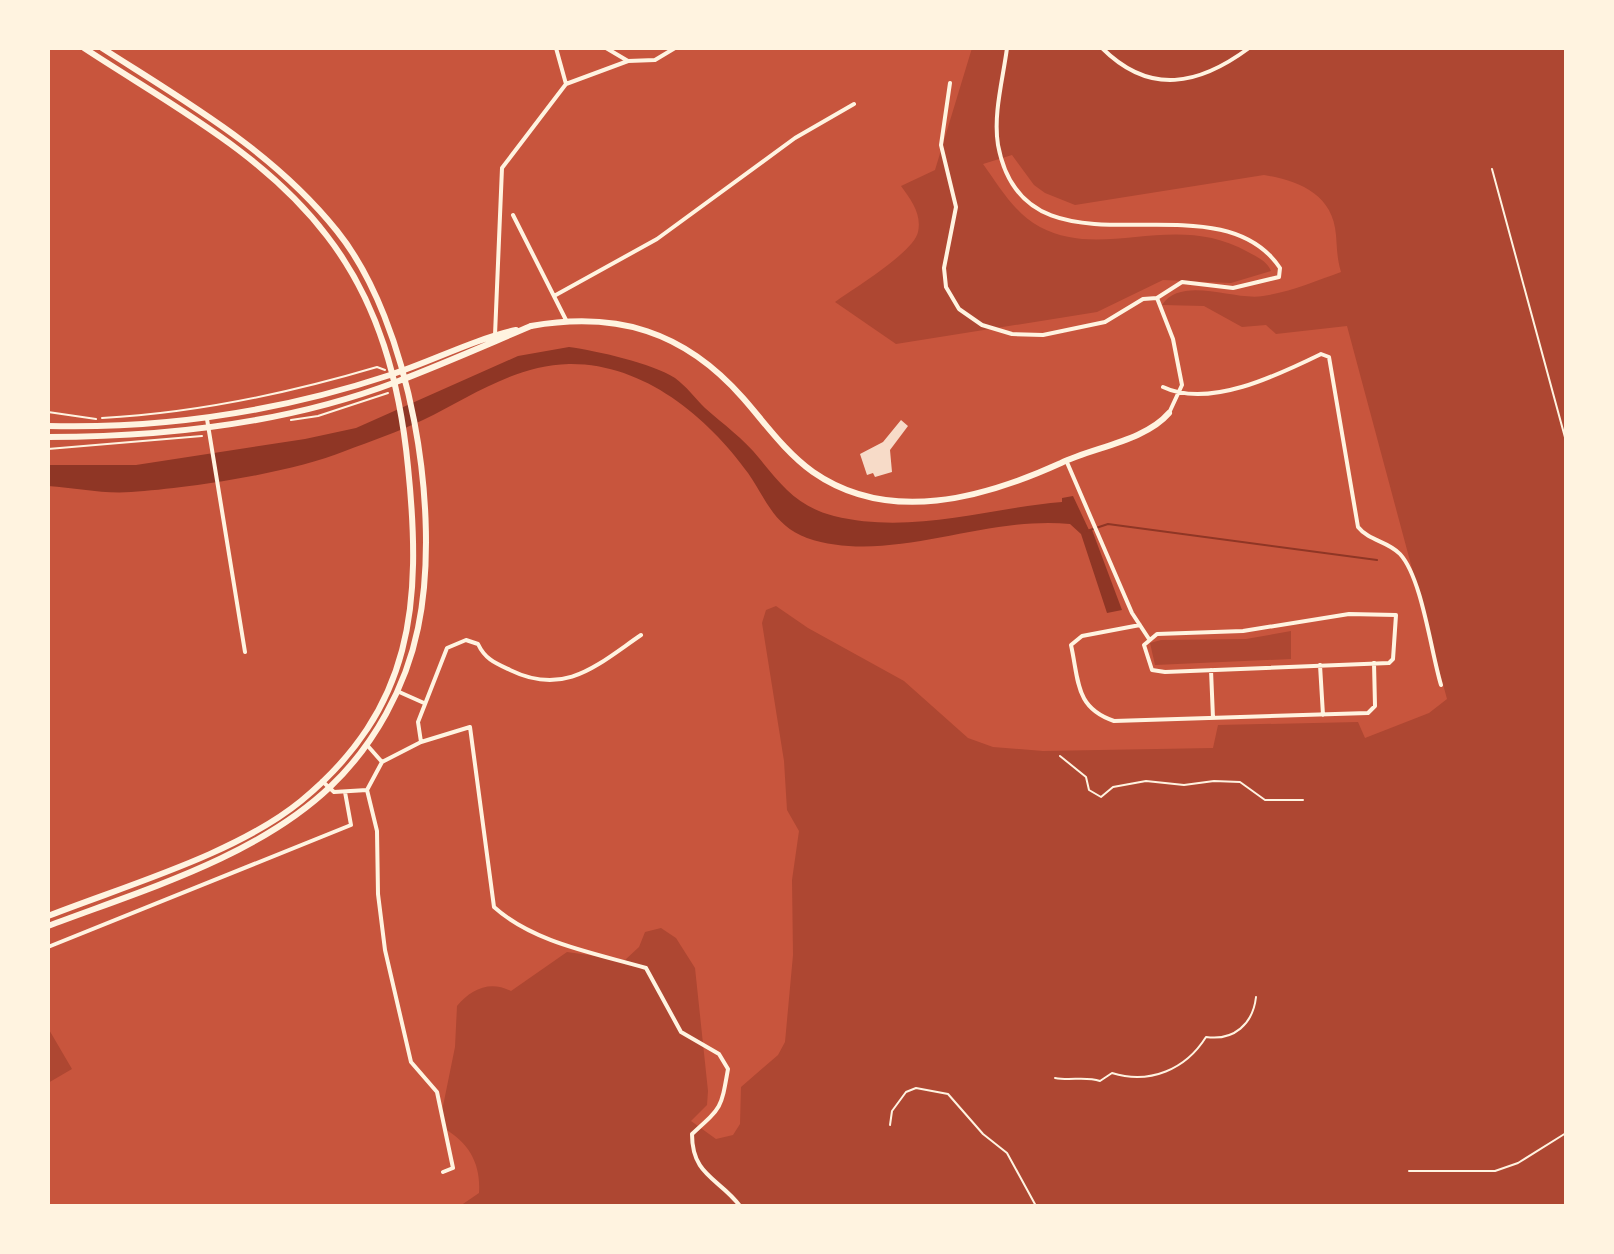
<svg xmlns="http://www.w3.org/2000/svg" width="1614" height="1254" font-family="Overpass,sans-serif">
<rect width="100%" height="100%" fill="#c8553d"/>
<path fill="#ae4732" d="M 972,48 L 1566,48 L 1566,1206 L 460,1206 L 479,1193 C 481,1164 469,1143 445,1129 L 442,1111 L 455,1047 L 457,1006 C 471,989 490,980 511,991 L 567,952 L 625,960 L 639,947 L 645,932 L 661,928 L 676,938 L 695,968 L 708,1091 L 707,1105 L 691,1121 L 716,1139 L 733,1135 L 740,1124 L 741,1087 L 778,1055 L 785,1042 L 793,955 L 792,880 L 799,831 L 787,810 L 784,761 L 762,623 L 766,610 L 776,606 L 808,628 L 904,681 L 968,738 L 993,747 L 1043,751 L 1213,748 L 1218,725 L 1358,722 L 1365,738 L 1429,713 L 1447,699 L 1347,326 L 1276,334 L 1266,325 L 1242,327 L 1204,306 L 1162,305 C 1182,275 1234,301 1263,296 C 1290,292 1316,281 1341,272 C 1337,259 1337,248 1336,235 C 1333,194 1299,181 1264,175 L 1075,205 L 1045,193 L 1034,185 L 1012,155 L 983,164 C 999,186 1014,213 1040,227 C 1104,261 1174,210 1248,252 C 1257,257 1267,261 1271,271 L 1231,283 L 1163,280 L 1097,312 L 896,344 L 835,302 C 853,289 914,252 918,232 C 922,214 911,200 901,186 L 935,170 Z
M 1291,631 L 1291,659 L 1155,665 L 1150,643 L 1161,640 L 1246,639 Z
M 48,1028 L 72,1069 L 48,1083 Z"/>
<path fill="#8f3625" d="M 569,347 C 597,351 652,363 675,378 C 686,386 695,398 705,408 C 723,424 744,439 759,458 C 781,485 798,507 834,516 C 912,535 988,508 1062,502 L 1062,498 L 1073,496 L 1089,530 L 1092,530 L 1122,610 L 1107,613 L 1081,534 L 1070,524 C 983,515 890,566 807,538 C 774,526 766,499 748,473 C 707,416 643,363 569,364 C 515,365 470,397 423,420 C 398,432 371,441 345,451 C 291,473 190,488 131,492 C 103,494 76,488 48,486 L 48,465 L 136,465 L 305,439 L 356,428 L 518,356 Z"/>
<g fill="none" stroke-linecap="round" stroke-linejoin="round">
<path stroke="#8f3625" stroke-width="2" d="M 1087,531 L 1108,524 L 1377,560"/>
</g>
<path fill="#f7dbc8" d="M 901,420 L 908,426 L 890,450 L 892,472 L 875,477 L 873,473 L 867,475 L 860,454 L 883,442 Z"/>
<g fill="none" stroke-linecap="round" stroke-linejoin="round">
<path stroke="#fff3e0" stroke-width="2" d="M 1492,169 L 1566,441
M 48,412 L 96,419
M 102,418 C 197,413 286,394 377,367 L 385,370
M 291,420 L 318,416 L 388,393
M 48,449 L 202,436
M 1060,756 L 1086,777 L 1089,790 L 1101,797 L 1113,787 L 1146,781 L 1184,785 L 1214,781 L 1240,782 L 1265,800 L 1303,800
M 1055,1078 C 1071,1081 1085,1076 1100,1081 L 1112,1073 C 1150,1085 1186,1069 1206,1037 C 1234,1041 1253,1024 1256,997
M 890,1125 L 892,1111 L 906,1092 L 916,1088 L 948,1094 L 983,1134 L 1007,1153 L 1036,1206
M 1409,1171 L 1495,1171 L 1518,1163 L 1566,1133"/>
<path stroke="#fff3e0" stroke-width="4" d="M 556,48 L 566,84 L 628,61 L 655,60 L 675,48
M 606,48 L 628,61
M 1007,48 C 1003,79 993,114 998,145 C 1025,292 1215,170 1280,268 L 1279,277 L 1233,288 L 1182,282 L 1157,298 L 1173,339 L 1182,385 L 1169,413
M 1102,48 C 1150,96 1199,85 1249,48
M 950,83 L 941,145 L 956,207 L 944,268 L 946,287 L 959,309 L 982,325 L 1012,334 L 1043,335 L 1105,322 L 1143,299 L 1157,298
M 513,215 L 566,320
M 554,296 L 657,239 L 795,138 L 854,104
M 495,335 L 502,168 L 566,84
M 1163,387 C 1209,409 1278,375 1321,354 L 1329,357 L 1358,527 C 1369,541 1388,541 1400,554 C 1422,578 1431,652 1441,685
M 207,419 L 245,652
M 1066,460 L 1132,613 L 1149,639
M 1349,614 L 1396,615 L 1393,659 L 1389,663 L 1165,672 L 1152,670 L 1144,645 L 1157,634 L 1243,631 Z
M 1140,625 L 1082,636 L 1071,645 C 1079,681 1075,708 1114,721 L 1368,713 L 1375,706 L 1374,663
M 1320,665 L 1323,715
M 1211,670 L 1213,718
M 397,691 L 424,703
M 421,742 L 470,727 L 494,907 C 534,943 595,953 646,968 L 681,1032 L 719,1054 L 728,1069 C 721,1109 722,1107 692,1134 C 692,1176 719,1178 740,1206
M 367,745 L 382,762
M 322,781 L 334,792 L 367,790 L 377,831 L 378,894 L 385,950 L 411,1062 L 437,1092 L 453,1168 L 443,1172
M 367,790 L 382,762 L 421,742 L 418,722 L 447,648 L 466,640 L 478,644 C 485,659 495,663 510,670 C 565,697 597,665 641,635
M 48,947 L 351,825 L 345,792"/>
<path stroke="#fff3e0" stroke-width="6" d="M 531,326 C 617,311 684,331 743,398 C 765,423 785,452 813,472 C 889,525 984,498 1061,463 C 1094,447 1145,441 1169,413"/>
<path stroke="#fff3e0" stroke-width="6" d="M 48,426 C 165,429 278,412 390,375 C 433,361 472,340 516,330
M 48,437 C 164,437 286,424 396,382 C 441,365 486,345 531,326
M 48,916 C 127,885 236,854 301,801 C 414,708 422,603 408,467 C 400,384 379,303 327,236 C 264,153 169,104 84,48
M 48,926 C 143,890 257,857 331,786 C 374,745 406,687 418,628 C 442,514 411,323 337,231 C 273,151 186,102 102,48"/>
</g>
<rect width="1614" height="1254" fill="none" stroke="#fff3e0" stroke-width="100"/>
</svg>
